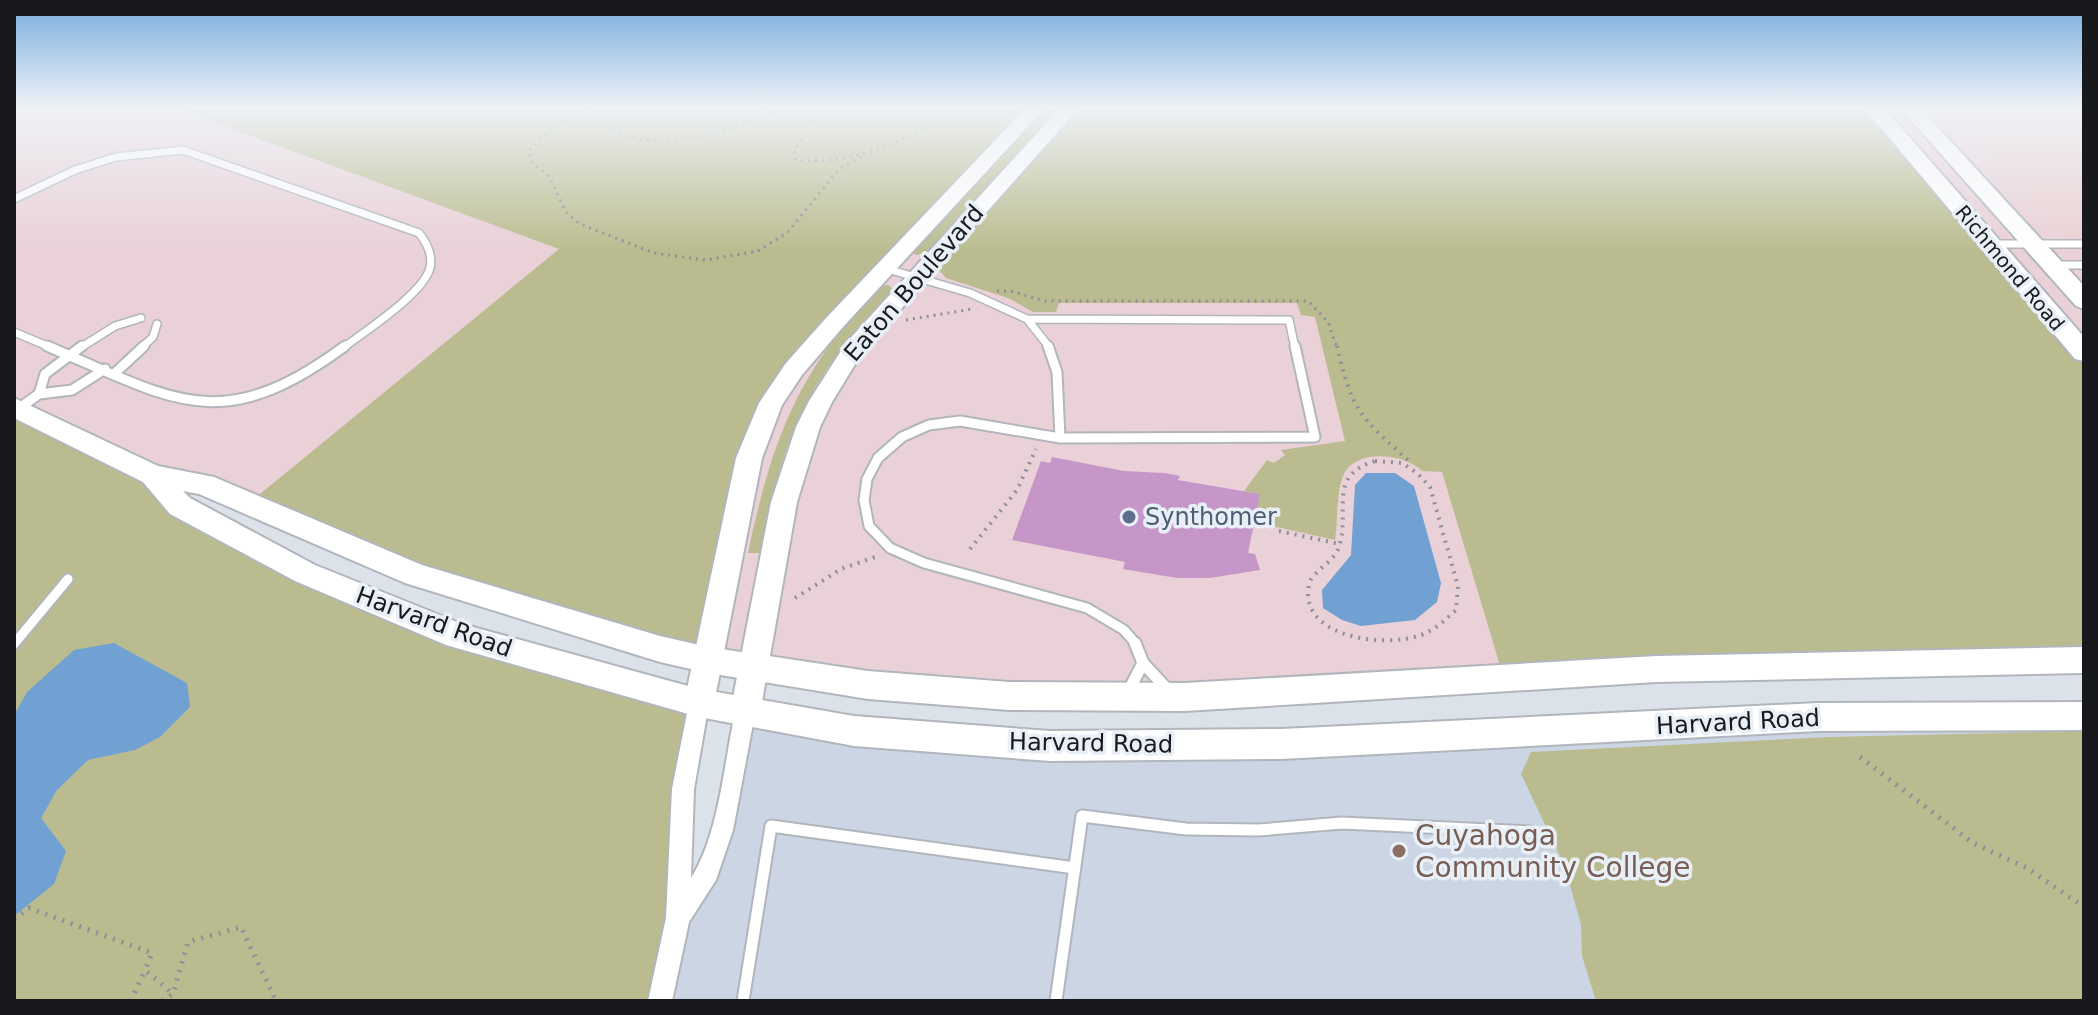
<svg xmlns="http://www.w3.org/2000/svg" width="2098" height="1015" font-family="'DejaVu Sans',sans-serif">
<rect width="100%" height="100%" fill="#dce2ea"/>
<path fill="#ead0d7" d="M 14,109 L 2084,109 L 2084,660 L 1185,697 L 778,671 L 153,475 L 14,407 Z"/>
<path fill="#cbd5e3" d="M 745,713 L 1050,746 L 2084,716 L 2084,1001 L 660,1001 L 678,918 L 708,873 Z"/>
<path fill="#ebd0d1" d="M 1947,109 L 2084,109 L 2084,257 L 2056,226 Z"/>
<path fill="#babc8f" d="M 178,109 L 1035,109 L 835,322 L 771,403 L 708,660 L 415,575 L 249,503 L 559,249 Z
M 1045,109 L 1059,109 L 925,254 L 915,255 L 913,249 Z
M 1069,109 L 1875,109 L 2084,353 L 2084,660 L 1504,679 L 1442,472 L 1422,471 C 1404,453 1355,448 1343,476 C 1336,494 1338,521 1335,540 L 1254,522 L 1259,494 L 1244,491 L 1267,460 L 1274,463 L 1285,455 L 1281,450 L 1345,441 L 1315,317 L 1301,315 L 1297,303 L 1059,303 L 1056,312 L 1033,312 L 1008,298 L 946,278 L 938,269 L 942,261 L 941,250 Z
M 888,285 L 892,288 L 890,292 C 850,335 811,383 790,439 C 776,475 771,515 763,553 L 748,553 C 768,458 791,385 857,311 C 866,301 874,286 888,285 Z
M 14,407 L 305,573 L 699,703 L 660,1001 L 14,1001 Z
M 2084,731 L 2084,1001 L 1596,1001 L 1582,956 L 1581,925 L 1565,867 L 1521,774 L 1531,752 L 1828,737 Z"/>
<path fill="#71a1d2" d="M 1366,473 L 1395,473 L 1414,486 L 1441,583 L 1437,602 L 1415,620 L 1361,626 L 1342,620 L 1323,608 L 1322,590 L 1351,555 L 1355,485 Z
M 114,643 L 187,683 L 190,707 L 160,737 L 135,750 L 88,760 L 57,790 L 41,818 L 66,851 L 54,884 L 14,916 L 14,715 L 27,692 L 74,650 Z"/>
<path fill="#c796c9" d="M 1052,457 L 1124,471 L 1164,473 L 1180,476 L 1178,480 L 1260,494 L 1248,553 L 1255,554 L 1260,570 L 1210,578 L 1177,578 L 1123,569 L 1125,562 L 1012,540 L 1041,461 L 1050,463 Z"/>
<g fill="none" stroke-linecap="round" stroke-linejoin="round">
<defs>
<path id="lane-far2" d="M 14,199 L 75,170 L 116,157 L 183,150 L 419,233 C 427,243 433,254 430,268 C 423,294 365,331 343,348
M 1991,244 L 2084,244
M 2055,265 L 2084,265
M 884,268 L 970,293 L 1027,319 L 1289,320 L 1295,348
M 1027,319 L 1050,348
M 14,332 L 52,348
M 80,348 L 115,326 L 141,318
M 141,348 L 153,337 L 157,324"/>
<path id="lane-far1" d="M 47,346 C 175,400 220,438 345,346
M 1048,346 L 1057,372 L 1060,438
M 115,373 L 144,346
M 39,394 L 45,374 L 82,346
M 18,409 L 39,394 L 72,390 L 105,369
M 14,644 L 68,579
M 1137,645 L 1124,630 L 1087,608 L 924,563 L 890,548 L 869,526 L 864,500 L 867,479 L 878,458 L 902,437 L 929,425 L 960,421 L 1060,438 L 1315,437 L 1295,346"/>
<path id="lane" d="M 1135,643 L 1143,663 L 1168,690
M 1128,692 L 1143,663
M 743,1001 L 771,826 L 1075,868
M 1056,1001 L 1082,816 L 1186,829 L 1259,830 L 1342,823 L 1530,832"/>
<path id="street" d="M 699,694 L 706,697 L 709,703 L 694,789 L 691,878 C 719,835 724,763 735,713 L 738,707 L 745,704 L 752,707 L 755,713 L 733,830 L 716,880 L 689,922 L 672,1001 L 648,1001 L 666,918 L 672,789 L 689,703 L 692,697 Z"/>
<path id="secondary" d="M 1025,109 L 1044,109 L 843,327 L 802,375 L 782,405 L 762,458 L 714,703 L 710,712 L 699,716 L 688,712 L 684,703 L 736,458 L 759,403 L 786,363 L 827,317 Z
M 1059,109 L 1078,109 L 862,353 L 832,402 L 820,427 L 797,502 L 760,713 L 756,722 L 745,726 L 734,722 L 730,713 L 771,502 L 796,427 L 809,401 L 846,343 Z"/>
<path id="primary" d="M 1865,109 L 1885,109 L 2084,337 L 2084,361 L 2075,359 Z
M 1901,109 L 1921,109 L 2084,286 L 2084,309 L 2076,306 Z
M 14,398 L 158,466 L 214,477 L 422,565 L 660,636 L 708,647 L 868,671 L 1009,682 L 1185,683 L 1656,656 L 2084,647 L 2084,673 L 1656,682 L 1185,711 L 1009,710 L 868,699 L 708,673 L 660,662 L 405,583 L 199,494 L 183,491 L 190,498 L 315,565 L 462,624 L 699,689 L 854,716 L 1050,731 L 1281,729 L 1818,703 L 2084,702 L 2084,730 L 1818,731 L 1281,759 L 1050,761 L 854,746 L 699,717 L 446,645 L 295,581 L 170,514 L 143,482 L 14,418 Z"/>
</defs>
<use href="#lane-far2" stroke="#b1b6bd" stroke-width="10"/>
<use href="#lane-far1" stroke="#b1b6bd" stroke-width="13"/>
<use href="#lane" stroke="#b1b6bd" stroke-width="15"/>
<use href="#street" stroke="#b1b6bd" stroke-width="4"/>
<use href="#secondary" stroke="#b1b6bd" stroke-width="4"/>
<use href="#primary" stroke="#b1b6bd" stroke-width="4"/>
<path stroke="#8c9096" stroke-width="3" stroke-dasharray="2 5" stroke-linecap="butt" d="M 784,109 C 734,127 663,158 612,129 C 603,123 596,115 587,109 L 563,119 L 529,150 L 533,163 L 549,176 L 566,212 L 580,224 L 654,253 L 705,260 L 758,251 L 788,232 L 840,168 L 863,156
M 819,109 L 794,151 L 796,160 C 857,165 905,141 956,109
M 754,118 L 766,109
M 997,291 L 1010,291 L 1045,301 L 1308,301 L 1328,322 L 1337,348
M 906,320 L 972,309"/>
<path stroke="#8c9096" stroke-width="4" stroke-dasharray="2 6" stroke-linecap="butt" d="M 1337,346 C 1352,411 1359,416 1408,460 L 1409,466
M 1375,461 L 1402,463 L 1417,473 L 1430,487 L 1458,586 L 1456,610 C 1445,620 1435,630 1421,635 C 1384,649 1294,637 1310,581 C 1318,568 1334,561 1339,547 C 1351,511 1326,476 1375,461 Z
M 1279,531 L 1340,544
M 970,549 L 1017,490 L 1036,449
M 795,598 L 841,569 L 878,556"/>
<path stroke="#8c9096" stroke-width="5" stroke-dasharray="2 7" stroke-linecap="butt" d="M 1860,757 L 1973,843 L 2027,868 L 2084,907
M 14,919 L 29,908 L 152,953 L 145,970 L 173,994
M 131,1001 L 145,970
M 162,1001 L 173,994 L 188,942 L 241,927 L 276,1001"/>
<use href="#lane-far2" stroke="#fff" stroke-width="7"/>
<use href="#lane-far1" stroke="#fff" stroke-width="9"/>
<use href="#lane" stroke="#fff" stroke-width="11"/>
<use href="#street" fill="#fff" fill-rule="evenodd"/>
<use href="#secondary" fill="#fff" fill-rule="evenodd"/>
<use href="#primary" fill="#fff" fill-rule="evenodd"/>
</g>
<linearGradient id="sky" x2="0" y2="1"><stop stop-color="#78acdf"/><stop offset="0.43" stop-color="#eff2f6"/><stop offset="1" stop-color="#eff2f6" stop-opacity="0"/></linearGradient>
<rect width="2098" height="251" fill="url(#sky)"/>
<circle fill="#5c6f8a" stroke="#e9eff7" stroke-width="3" cx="1129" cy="517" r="8"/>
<circle fill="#8d6e63" stroke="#e9eff7" stroke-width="3" cx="1399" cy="851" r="8"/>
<g text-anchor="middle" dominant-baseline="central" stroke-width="7" stroke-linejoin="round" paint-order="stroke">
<g font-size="20" fill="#17191c" stroke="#e9eff7">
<text transform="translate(2010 268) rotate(50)">Richmond Road</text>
</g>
<g font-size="24" fill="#17191c" stroke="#e9eff7">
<text transform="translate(914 283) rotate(-49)">Eaton Boulevard</text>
<text transform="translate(434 622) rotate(20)">Harvard Road</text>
<text transform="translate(1738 722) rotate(-3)">Harvard Road</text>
<text transform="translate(1091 743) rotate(1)">Harvard Road</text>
</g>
<g font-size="24" fill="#4e5e75" stroke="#e9eff7" text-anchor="start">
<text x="1145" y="517">Synthomer</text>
</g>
<g font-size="28" fill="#785e54" stroke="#e9eff7" text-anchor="start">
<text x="1415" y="835">Cuyahoga<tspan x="1415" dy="32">Community College</tspan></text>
</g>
</g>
<rect width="2098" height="1015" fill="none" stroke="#17191c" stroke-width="32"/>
</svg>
